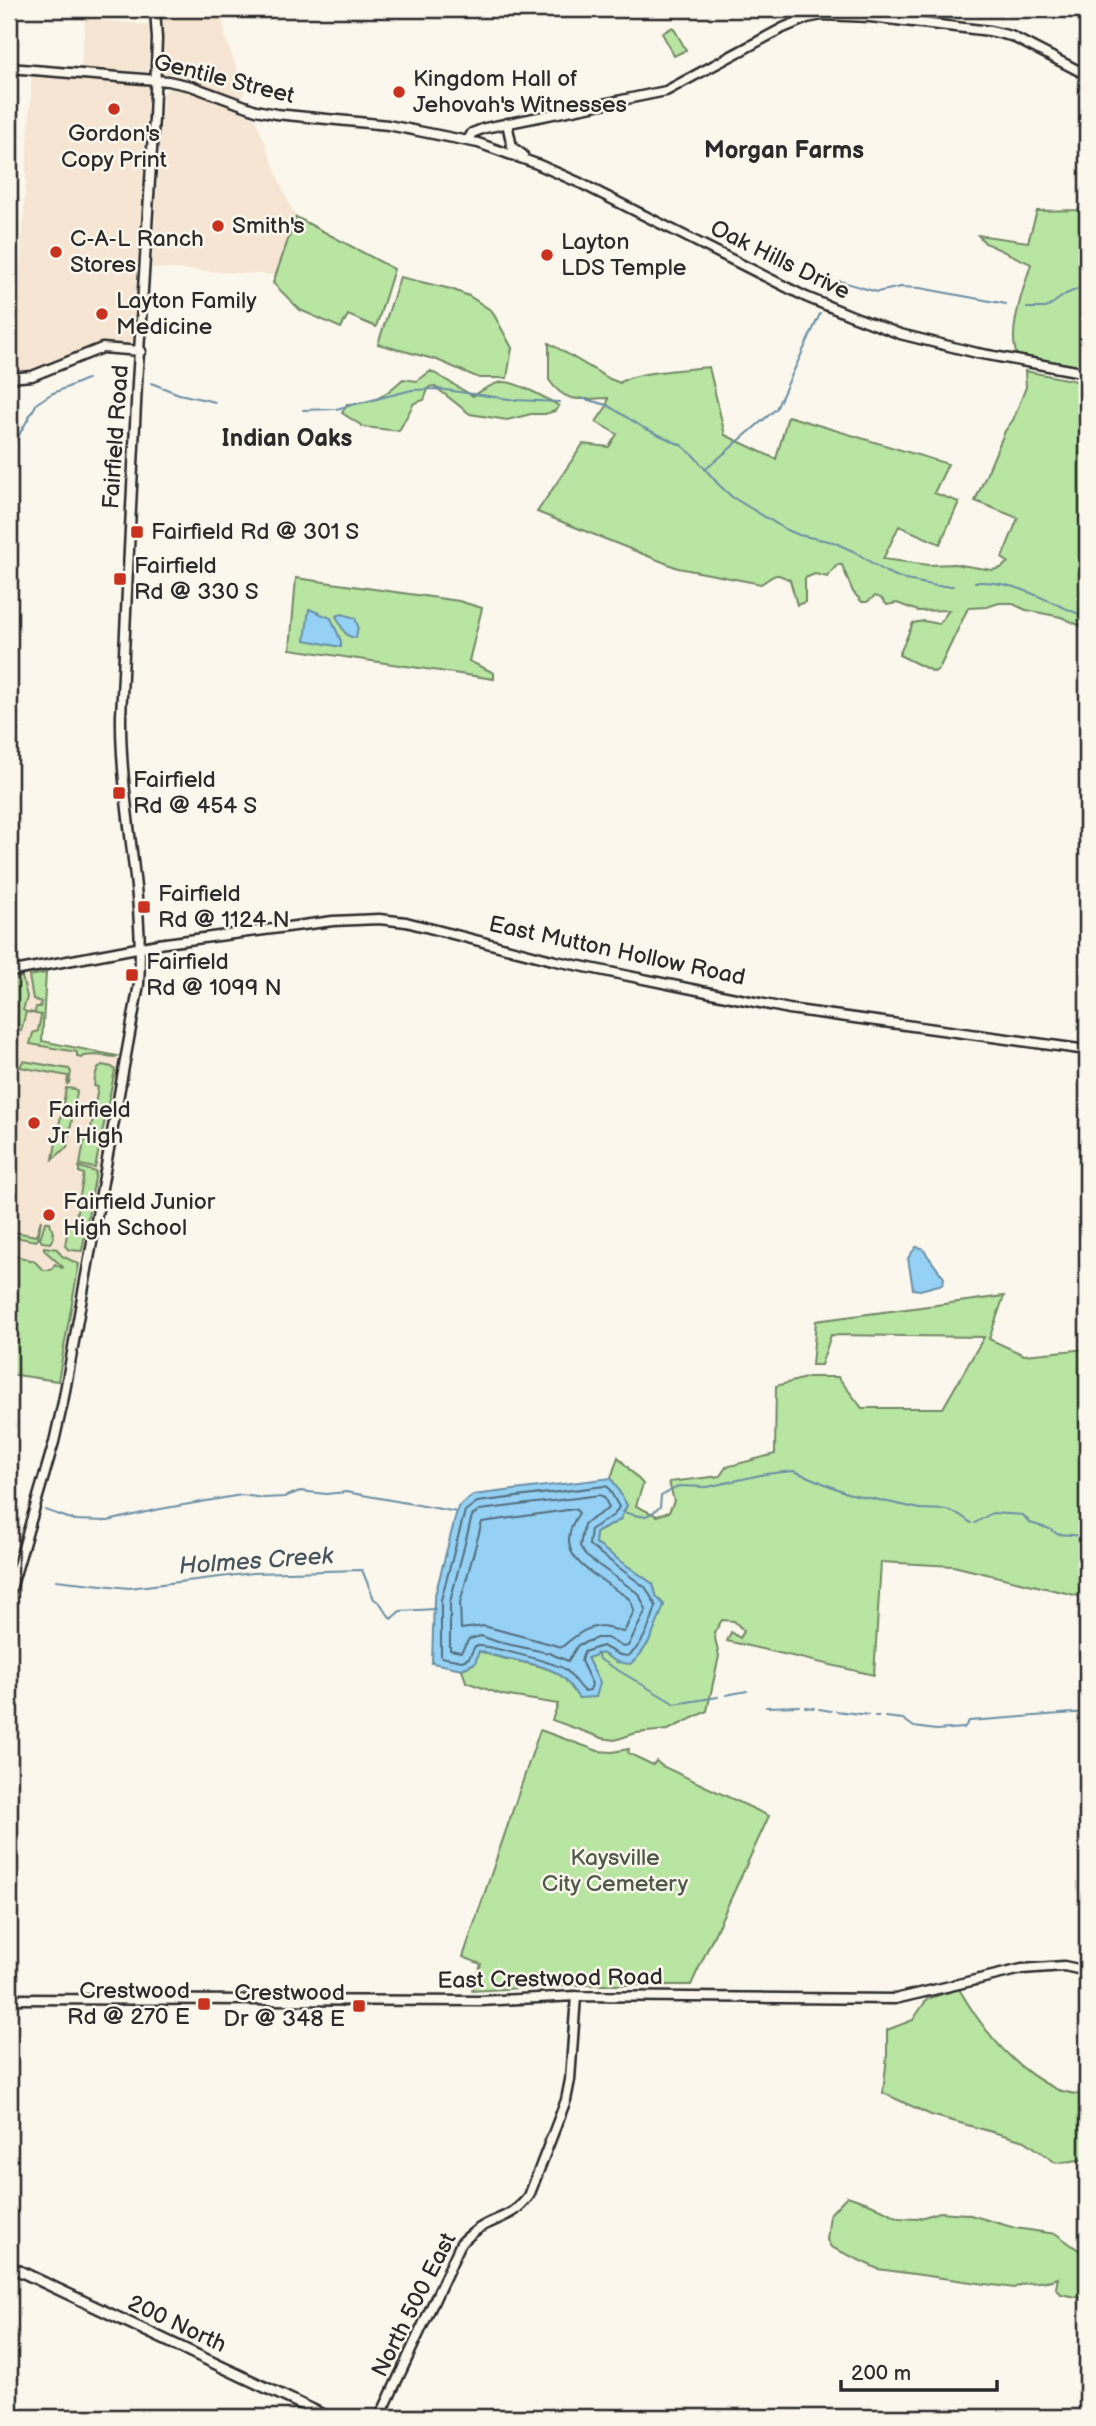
<svg xmlns="http://www.w3.org/2000/svg" width="1096" height="2426" font-family="'Balsamiq Sans',sans-serif">
<rect width="100%" height="100%" fill="#fbf7ec"/>
<filter id="ink" filterUnits="userSpaceOnUse"><feTurbulence type="fractalNoise" baseFrequency=".0143" numOctaves="2"/><feDisplacementMap in="SourceGraphic" scale="14" xChannelSelector="R" yChannelSelector="G"/><feConvolveMatrix kernelMatrix="1 2 1 2 8 2 1 2 1" color-interpolation-filters="sRGB"/></filter>
<g filter="url(#ink)">
<path fill="#f5e5d2" d="M 162,9 L 221,9 L 226,40 L 245,90 L 242,97 L 235,97 L 192,80 L 165,73 Z
M 85,19 L 150,25 L 148,72 L 81,68 Z
M 32,76 L 144,85 L 148,88 L 133,341 L 130,345 L 98,343 L 28,370 L 14,372 Z
M 170,88 L 199,95 L 255,118 L 287,200 L 296,217 L 276,275 L 152,268 L 163,93 Z
M 47,972 L 42,1043 L 119,1056 L 58,1381 L 9,1374 L 9,979 Z"/>
<path fill="#b8e5a2" stroke="#728866" stroke-width="2" d="M 673,27 L 686,50 L 674,56 L 662,33 Z
M 1087,205 L 1087,368 L 1017,355 C 1007,332 1024,288 1031,264 L 985,243 L 978,235 L 1028,242 L 1037,211 L 1079,210 Z
M 296,217 L 394,269 L 376,327 L 348,315 L 341,328 L 300,310 L 273,283 Z
M 400,277 L 451,289 L 469,296 L 492,311 L 512,348 L 507,378 L 479,378 L 437,360 L 378,344 Z
M 549,343 L 610,379 L 620,383 C 630,372 691,369 709,367 L 725,435 L 776,459 L 788,416 L 948,464 L 934,493 L 959,502 L 940,544 L 899,526 L 883,559 L 929,565 L 954,564 L 992,570 L 1001,568 L 1008,562 L 1002,558 L 1018,518 L 975,501 L 1005,431 L 1013,420 L 1026,387 L 1025,371 L 1087,383 L 1087,569 L 1085,574 L 1087,574 L 1087,629 L 1061,617 L 1026,610 L 1011,603 L 999,603 L 987,607 L 968,608 L 939,669 L 934,672 L 899,655 L 913,623 L 924,621 L 939,624 L 949,610 L 918,611 L 897,603 L 887,605 L 881,598 L 875,596 L 867,602 L 862,602 L 853,592 L 842,565 L 837,565 L 827,577 L 815,574 L 805,578 L 805,602 L 797,605 L 790,580 C 773,571 776,575 761,584 L 678,568 L 537,512 L 583,444 L 609,447 L 617,434 L 596,422 L 607,406 L 608,398 C 582,398 567,406 549,380 Z
M 431,371 L 473,396 C 481,391 492,383 503,382 C 515,381 548,399 559,406 L 555,411 L 545,414 L 531,414 L 507,420 L 470,414 L 434,386 L 429,387 L 424,400 L 414,403 L 399,431 L 364,427 L 342,413 L 347,404 C 375,403 381,399 403,379 L 417,381 Z
M 296,578 L 459,601 L 482,608 L 469,661 L 494,673 L 494,679 L 290,649 Z
M 46,973 L 42,1041 L 117,1056 L 115,1057 L 95,1055 L 83,1056 L 82,1058 L 77,1057 L 77,1052 L 30,1044 L 33,1033 L 38,1031 L 41,1015 L 27,1012 L 35,1013 L 36,1007 L 40,1007 L 41,1002 L 33,999 L 29,976 Z
M 22,977 L 27,997 L 23,1010 L 26,1012 L 21,1031 L 18,1030 L 9,980 Z
M 23,1061 L 69,1069 L 71,1072 L 69,1083 L 67,1084 L 68,1076 L 20,1067 Z
M 102,1065 L 112,1067 L 115,1070 L 95,1168 L 80,1165 L 84,1141 L 89,1140 L 98,1087 L 94,1086 C 95,1079 95,1069 102,1065 Z
M 66,1088 L 75,1089 L 77,1092 L 67,1147 L 53,1159 Z
M 79,1167 L 96,1172 L 82,1251 L 69,1250 L 65,1246 L 69,1222 L 75,1222 L 84,1174 L 79,1172 Z
M 9,1210 L 13,1211 L 9,1231 L 36,1236 L 41,1220 L 38,1239 L 36,1241 L 9,1236 Z
M 45,1222 L 50,1222 L 54,1237 L 50,1243 L 42,1242 L 40,1239 Z
M 44,1247 L 57,1249 L 62,1256 L 79,1264 L 58,1381 L 9,1374 L 9,1254 L 34,1261 L 43,1270 L 51,1270 L 55,1264 L 62,1268 L 63,1267 L 44,1250 Z
M 1004,1296 L 989,1339 L 1024,1355 L 1087,1349 L 1087,1598 L 953,1566 L 881,1562 L 874,1675 L 727,1641 L 731,1632 L 740,1638 L 744,1631 L 734,1621 L 722,1620 L 714,1633 L 719,1656 L 707,1711 L 668,1730 L 636,1733 L 615,1740 L 602,1738 L 552,1720 L 558,1704 L 503,1695 L 466,1682 L 462,1669 L 475,1663 L 479,1651 C 502,1661 543,1662 561,1676 C 568,1681 574,1691 579,1698 L 600,1683 L 587,1658 L 602,1653 L 617,1662 L 647,1645 L 664,1605 L 656,1596 L 653,1584 L 595,1543 L 596,1533 L 620,1520 L 627,1505 L 611,1478 L 618,1457 L 643,1484 L 636,1506 L 657,1516 L 669,1512 L 674,1501 L 669,1482 L 720,1476 L 726,1467 L 775,1454 L 776,1386 L 809,1377 L 838,1377 L 862,1408 L 943,1408 L 984,1337 L 831,1335 L 821,1365 L 812,1365 L 816,1321 Z
M 540,1730 L 598,1751 L 612,1752 L 629,1749 L 628,1753 L 653,1765 L 656,1761 L 662,1766 L 769,1816 L 691,1985 L 574,1985 L 472,1991 L 481,1964 L 463,1957 Z
M 959,1989 C 982,2029 1012,2068 1056,2089 C 1065,2093 1077,2094 1087,2096 L 1087,2159 L 1056,2163 L 1025,2141 L 931,2115 L 883,2093 L 887,2056 L 887,2030 L 913,2020 L 927,1999 Z
M 847,2196 L 871,2204 L 899,2218 L 917,2219 L 940,2212 L 967,2214 L 1015,2228 L 1056,2234 L 1087,2256 L 1087,2299 L 1061,2294 L 1056,2288 L 1058,2278 C 1041,2285 1026,2279 1014,2288 L 878,2269 L 831,2247 L 827,2240 L 830,2214 Z"/>
<path fill="#94d1f4" stroke="#6a8fa4" stroke-width="2" d="M 309,609 L 331,618 L 341,641 L 341,647 L 305,640 Z
M 342,614 L 355,618 L 358,626 L 356,638 C 343,637 342,626 336,616 Z
M 916,1247 L 922,1248 L 944,1278 L 943,1284 L 920,1290 L 913,1289 L 908,1258 Z
M 611,1478 L 627,1505 L 620,1520 L 596,1533 L 595,1543 L 653,1584 L 656,1596 L 664,1605 C 656,1626 649,1650 630,1664 L 617,1662 L 602,1653 L 587,1658 L 600,1683 L 596,1697 L 579,1698 C 574,1692 568,1681 561,1676 C 542,1661 503,1661 479,1651 L 475,1663 L 462,1669 L 432,1663 L 434,1599 L 458,1507 L 473,1495 Z"/>
<g fill="none" stroke-linecap="round" stroke-linejoin="round">
<path stroke="#556d7b" stroke-width="2" d="M 605,1486 L 608,1487 L 619,1507 L 614,1515 L 591,1529 L 589,1545 L 646,1588 L 656,1606 C 651,1623 643,1646 628,1656 L 620,1655 L 602,1646 L 584,1652 L 581,1661 L 592,1684 L 590,1690 L 584,1691 C 577,1686 573,1676 566,1670 C 557,1663 483,1644 475,1646 L 469,1658 L 462,1661 L 441,1657 L 441,1600 L 465,1511 L 477,1502 Z
M 600,1495 L 604,1497 L 609,1508 L 584,1524 L 580,1546 L 586,1556 L 639,1594 L 646,1610 L 628,1646 L 623,1647 L 607,1638 L 597,1638 L 578,1645 L 568,1661 L 549,1653 L 498,1642 L 481,1636 L 469,1639 L 461,1652 L 450,1650 L 450,1602 L 472,1516 L 480,1510 Z
M 575,1509 L 579,1513 C 551,1554 587,1569 616,1590 C 620,1593 627,1596 630,1600 C 632,1603 633,1607 634,1611 L 624,1632 C 618,1632 614,1629 608,1627 C 589,1623 574,1637 562,1647 L 484,1626 L 461,1629 L 460,1603 L 482,1522 Z"/>
<path stroke="#6a8fa4" stroke-width="2" d="M 832,289 L 839,281 L 877,292 L 901,287 L 920,288 L 1006,304
M 1027,308 L 1046,308 L 1066,294 L 1087,285
M 151,383 L 179,394 L 215,402
M 581,398 L 607,405 L 644,428 L 681,445 L 693,455 L 719,485 L 732,497 L 785,529 L 799,535 L 833,542 L 855,552 L 886,572 L 906,580 L 937,586 L 953,586
M 303,410 L 336,409 L 412,390 L 438,389 L 516,400 L 559,402
M 9,445 L 14,444 L 37,403 L 51,394 L 87,379
M 707,468 L 776,409 L 820,314
M 975,582 C 1019,580 1047,603 1087,617
M 40,1505 L 41,1506
M 45,1510 L 74,1520 L 108,1521 L 155,1510 L 241,1495 L 264,1498 L 284,1497 L 300,1491 L 326,1494 L 346,1492 L 457,1512
M 623,1512 C 641,1516 644,1521 660,1507 L 661,1496 L 679,1486 L 707,1487 L 765,1474 L 794,1471 L 847,1493 L 920,1509 L 947,1510 L 960,1515 L 971,1523
M 975,1523 L 992,1513 L 1023,1515 L 1030,1523 L 1050,1529
M 1052,1530 L 1057,1534 L 1087,1536
M 56,1580 L 129,1588 L 253,1573 L 362,1570 L 374,1599 L 380,1603 L 391,1619 L 400,1611 L 435,1609
M 597,1653 L 599,1659 L 675,1704 L 718,1697
M 726,1695 L 747,1691
M 766,1707 L 799,1706
M 805,1707 L 814,1708
M 819,1709 L 831,1711
M 836,1711 L 868,1715
M 875,1716 L 879,1716
M 885,1717 L 903,1719 L 914,1727 L 936,1730 L 964,1728 L 969,1721 L 1087,1712"/>
<defs>
<path id="secondary" d="M 9,68 L 168,81 L 191,86 L 256,110 L 276,114 L 388,125 L 478,143 L 537,164 L 580,183 L 806,297 L 850,315 L 900,334 L 977,353 L 1087,373
M 507,123 L 512,147 L 523,155
M 468,140 L 472,133 L 485,128 L 666,91 L 783,28 L 807,18 L 822,15 L 870,17 L 990,31 L 1011,36 L 1087,75
M 9,378 L 32,376 L 102,348 L 141,351
M 9,972 L 158,944 L 333,921 L 379,919 L 406,922 L 556,961 L 789,1009 L 1087,1050
M 9,1596 L 54,1442 L 63,1402 L 139,984 C 145,895 120,806 121,716 L 137,383 L 154,118 L 157,39 L 155,9
M 9,1999 L 481,2001 L 576,1996 L 895,1999 L 1022,1969 L 1064,1966 L 1087,1971
M 380,2417 L 461,2243 C 468,2237 475,2230 483,2226 C 504,2215 513,2216 529,2196 L 566,2100 L 570,2080 L 576,1996"/>
<path id="primary" d="M 9,2266 L 328,2417"/>
</defs>
<use href="#secondary" stroke="#2b2b2b" stroke-width="13"/>
<use href="#primary" stroke="#2b2b2b" stroke-width="14"/>
<use href="#secondary" stroke="#fbf7ec" stroke-width="8"/>
<use href="#primary" stroke="#fbf7ec" stroke-width="9"/>
</g>
</g>
<g fill="#c8321e" stroke="#fbf7ec" stroke-width="2.5">
<circle cx="399" cy="92" r="7"/>
<circle cx="114" cy="109" r="7"/>
<circle cx="218" cy="226" r="7"/>
<circle cx="56" cy="252" r="7"/>
<circle cx="547" cy="255" r="7"/>
<circle cx="102" cy="314" r="7"/>
<rect x="130" y="525" width="14" height="14" rx="3.5"/>
<rect x="113" y="572" width="14" height="14" rx="3.5"/>
<rect x="112" y="786" width="14" height="14" rx="3.5"/>
<rect x="137" y="900" width="14" height="14" rx="3.5"/>
<rect x="125" y="968" width="14" height="14" rx="3.5"/>
<circle cx="34" cy="1123" r="7"/>
<circle cx="49" cy="1215" r="7"/>
<rect x="197" y="1997" width="14" height="14" rx="3.5"/>
<rect x="352" y="1999" width="14" height="14" rx="3.5"/>
</g>
<g text-anchor="middle" dominant-baseline="central" stroke-width="5" stroke-linejoin="round" paint-order="stroke">
<g font-size="23" fill="#2b2b2b" stroke="#fbf7ec">
<text transform="translate(224 79) rotate(14)">Gentile Street</text>
<text transform="translate(780 260) rotate(26)">Oak Hills Drive</text>
<text transform="translate(116 437) rotate(-86)">Fairfield Road</text>
<text transform="translate(617 951) rotate(12)">East Mutton Hollow Road</text>
<text transform="translate(550 1979) rotate(-1)">East Crestwood Road</text>
<text transform="translate(414 2305) rotate(-63)">North 500 East</text>
<text transform="translate(177 2324) rotate(25)">200 North</text>
</g>
<g font-size="23" fill="#2b2b2b" stroke="#fbf7ec" text-anchor="start">
<text x="413" y="79">Kingdom Hall of<tspan x="413" dy="26">Jehovah's Witnesses</tspan></text>
<text x="114" y="134" text-anchor="middle">Gordon's<tspan x="114" dy="26">Copy Print</tspan></text>
<text x="232" y="226">Smith's</text>
<text x="70" y="239">C-A-L Ranch<tspan x="70" dy="26">Stores</tspan></text>
<text x="561" y="242">Layton<tspan x="561" dy="26">LDS Temple</tspan></text>
<text x="116" y="301">Layton Family<tspan x="116" dy="26">Medicine</tspan></text>
<text x="151" y="532">Fairfield Rd @ 301 S</text>
<text x="134" y="566">Fairfield<tspan x="134" dy="26">Rd @ 330 S</tspan></text>
<text x="133" y="780">Fairfield<tspan x="133" dy="26">Rd @ 454 S</tspan></text>
<text x="158" y="894">Fairfield<tspan x="158" dy="26">Rd @ 1124 N</tspan></text>
<text x="146" y="962">Fairfield<tspan x="146" dy="26">Rd @ 1099 N</tspan></text>
<text x="48" y="1110">Fairfield<tspan x="48" dy="26">Jr High</tspan></text>
<text x="63" y="1202">Fairfield Junior<tspan x="63" dy="26">High School</tspan></text>
<text x="190" y="1991" text-anchor="end">Crestwood<tspan x="190" dy="26">Rd @ 270 E</tspan></text>
<text x="345" y="1993" text-anchor="end">Crestwood<tspan x="345" dy="26">Dr @ 348 E</tspan></text>
</g>
<g font-size="23" fill="#4e5a49" stroke="#fbf7ec">
<text x="615" y="1858">Kaysville<tspan x="615" dy="26">City Cemetery</tspan></text>
</g>
<g font-size="24" font-weight="bold" fill="#2b2b2b" stroke="#fbf7ec">
<text x="784" y="150">Morgan Farms</text>
<text x="287" y="438">Indian Oaks</text>
</g>
<g font-size="24" font-style="italic" fill="#45545d" stroke="#fbf7ec">
<text transform="translate(256 1561) rotate(-4)">Holmes Creek</text>
</g>
</g>
<rect width="1096" height="2426" fill="none" stroke="#fbf7ec" stroke-width="35"/>
<rect x="18" y="18" width="1061" height="2391" fill="none" stroke="#2b2b2b" stroke-width="2.5" filter="url(#ink)"/>
<path d="M841 2380v10h156v-10" fill="none" stroke="#2b2b2b" stroke-width="3.5"/>
<text x="851" y="2380" font-size="21" fill="#2b2b2b" stroke="#fbf7ec" stroke-width="5" paint-order="stroke">200 m</text>
</svg>
